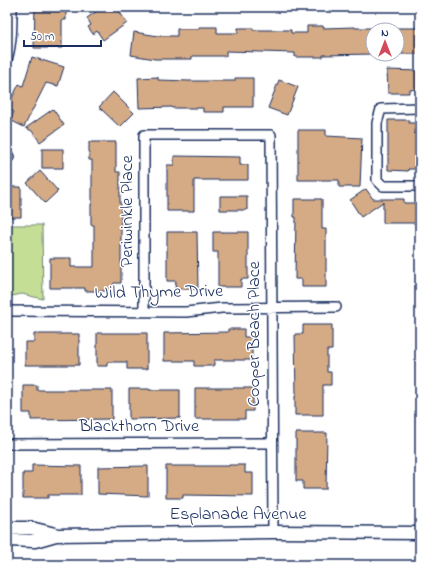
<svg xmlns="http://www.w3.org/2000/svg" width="427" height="572" font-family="'Indie Flower',sans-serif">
<rect width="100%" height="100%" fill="#fff"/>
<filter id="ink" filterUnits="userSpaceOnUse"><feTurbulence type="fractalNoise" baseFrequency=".025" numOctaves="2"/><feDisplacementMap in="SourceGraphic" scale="8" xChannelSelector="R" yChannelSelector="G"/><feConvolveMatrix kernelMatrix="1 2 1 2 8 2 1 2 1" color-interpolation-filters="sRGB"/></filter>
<g filter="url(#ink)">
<path fill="#c4df95" stroke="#70877a" d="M 7,225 L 42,225 L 43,299 L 22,294 L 7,297 Z"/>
<path fill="#d5ab86" stroke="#1b2f5e" d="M 35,7 L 66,7 L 66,20 L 62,20 L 62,48 L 34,48 Z
M 103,7 L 109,7 L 112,11 L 117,8 L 127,23 L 103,40 L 97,31 L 93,34 L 88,27 L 91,25 L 87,18 Z
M 307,26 L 323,26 L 323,28 L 355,27 L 355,28 L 373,28 L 373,54 L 323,55 L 323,57 L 295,57 L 295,53 L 226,51 L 226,56 L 192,56 L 192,59 L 155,59 L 131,55 L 134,32 L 158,36 L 177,36 L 177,29 L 199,29 L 199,27 L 217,27 L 217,33 L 238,33 L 238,28 L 253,28 L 253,30 L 291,30 L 291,33 L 307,33 Z
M 397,28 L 419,28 L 419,54 L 397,54 Z
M 32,57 L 64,67 L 58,86 L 46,83 L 24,127 L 10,120 L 14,112 L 7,108 L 19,84 L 23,86 Z
M 387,70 L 420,71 L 420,89 L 409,90 L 409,93 L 388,93 Z
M 158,77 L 158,80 L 189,81 L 235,81 L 235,78 L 253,78 L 253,107 L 224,107 L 224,112 L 203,112 L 203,108 L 172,108 L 172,107 L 139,108 L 138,78 Z
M 279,80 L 298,87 L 287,115 L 268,108 Z
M 113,92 L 134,113 L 120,127 L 99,107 Z
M 53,109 L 64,125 L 40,142 L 32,131 L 26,128 Z
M 388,120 L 409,120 L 409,123 L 420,123 L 420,169 L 408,169 L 408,171 L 388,170 Z
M 298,130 L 326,130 L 326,136 L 362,138 L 360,187 L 339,187 L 339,180 L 298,180 Z
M 89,142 L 116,142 L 116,172 L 120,172 L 120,204 L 121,204 L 121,283 L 114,283 L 114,291 L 85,291 L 85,288 L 50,288 L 50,258 L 71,258 L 71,267 L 94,267 L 94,225 L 91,225 L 91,204 L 92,204 L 92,160 L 89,160 Z
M 42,149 L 63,149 L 63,168 L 42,168 Z
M 174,156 L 240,157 L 240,165 L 248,165 L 248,180 L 194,180 L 194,211 L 167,211 L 167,165 L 174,165 Z
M 40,171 L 58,191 L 45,203 L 27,183 Z
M 7,187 L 21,187 L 21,217 L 7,217 Z
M 366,189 L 373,199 L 404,199 L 404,203 L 420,203 L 420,223 L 383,223 L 383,202 L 361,217 L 350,200 Z
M 220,196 L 247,196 L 247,210 L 220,210 Z
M 294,199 L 322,199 L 322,229 L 326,229 L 326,287 L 302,287 L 302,279 L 295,279 L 296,217 L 294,217 Z
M 167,232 L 197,232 L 198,289 L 175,289 L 176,281 L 167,281 Z
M 213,232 L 248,232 L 248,279 L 241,279 L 241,287 L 218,287 L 218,252 L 213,252 Z
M 303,325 L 332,325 L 332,350 L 327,350 L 327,372 L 331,372 L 331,385 L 323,385 L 323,415 L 295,415 L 295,396 L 296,396 L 295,334 L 303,334 Z
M 228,329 L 244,329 L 244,337 L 252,337 L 252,360 L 214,360 L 214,366 L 194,366 L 194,361 L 164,361 L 164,333 L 228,332 Z
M 97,333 L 147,333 L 147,369 L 127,369 L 127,362 L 107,362 L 107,366 L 97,366 Z
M 34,334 L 79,334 L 79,365 L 25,365 L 25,342 L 34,342 Z
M 23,385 L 37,385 L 37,390 L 112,390 L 112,419 L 31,420 L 31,413 L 23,413 Z
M 195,388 L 253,388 L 253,411 L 245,411 L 245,419 L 195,419 Z
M 129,389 L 149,389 L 149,390 L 180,390 L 180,418 L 129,419 Z
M 296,433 L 327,433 L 326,489 L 303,489 L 303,481 L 296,481 Z
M 32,465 L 81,466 L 81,495 L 48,495 L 48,498 L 23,498 L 23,473 L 32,473 Z
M 229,465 L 245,465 L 245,473 L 253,473 L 253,496 L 183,495 L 183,498 L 166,498 L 166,466 L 229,466 Z
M 148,466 L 148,496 L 98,494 L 98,467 Z"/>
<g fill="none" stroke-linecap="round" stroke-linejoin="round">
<defs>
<path id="minor" d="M 7,60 C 12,43 12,25 12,7
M 420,108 L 381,109 L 377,123 L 377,180 L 383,186 L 420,186
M 7,154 L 9,157
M 7,311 L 186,312 L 222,308 L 336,307
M 144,311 L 144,135 L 271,135 L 273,532
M 7,444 L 272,443"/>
<path id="secondary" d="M 7,528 L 31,528 L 55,534
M 7,540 L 35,541 L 56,535 L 273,532 L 420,533"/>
</defs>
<use href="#minor" stroke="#1b2f5e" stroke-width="12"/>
<use href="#secondary" stroke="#1b2f5e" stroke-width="15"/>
<use href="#minor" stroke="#fff" stroke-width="9"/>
<use href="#secondary" stroke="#fff" stroke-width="12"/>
</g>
</g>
<g text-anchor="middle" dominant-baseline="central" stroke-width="3" stroke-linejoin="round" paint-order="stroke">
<g font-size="18" fill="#1b2f5e" stroke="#fff">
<text transform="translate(128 211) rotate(-90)">Periwinkle Place</text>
<text transform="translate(159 293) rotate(-1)">Wild Thyme Drive</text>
<text transform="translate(255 334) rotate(-90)">Cooper Beach Place</text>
<text x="139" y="427">Blackthorn Drive</text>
<text x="238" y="515">Esplanade Avenue</text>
</g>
</g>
<rect width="427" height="572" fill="none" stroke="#fff" stroke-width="24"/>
<rect x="12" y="12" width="403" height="548" fill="none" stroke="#1b2f5e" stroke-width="1.5" filter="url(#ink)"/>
<g transform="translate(385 42)"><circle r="19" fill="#ffffff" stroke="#a4acbf"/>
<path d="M0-3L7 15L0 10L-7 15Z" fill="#d1495b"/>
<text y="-6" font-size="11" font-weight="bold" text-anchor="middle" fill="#1b2f5e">N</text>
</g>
<path d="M24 40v6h77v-6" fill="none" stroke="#1b2f5e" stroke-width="2"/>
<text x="30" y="40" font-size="12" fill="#1b2f5e" stroke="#ffffff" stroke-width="3" paint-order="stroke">50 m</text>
</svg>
